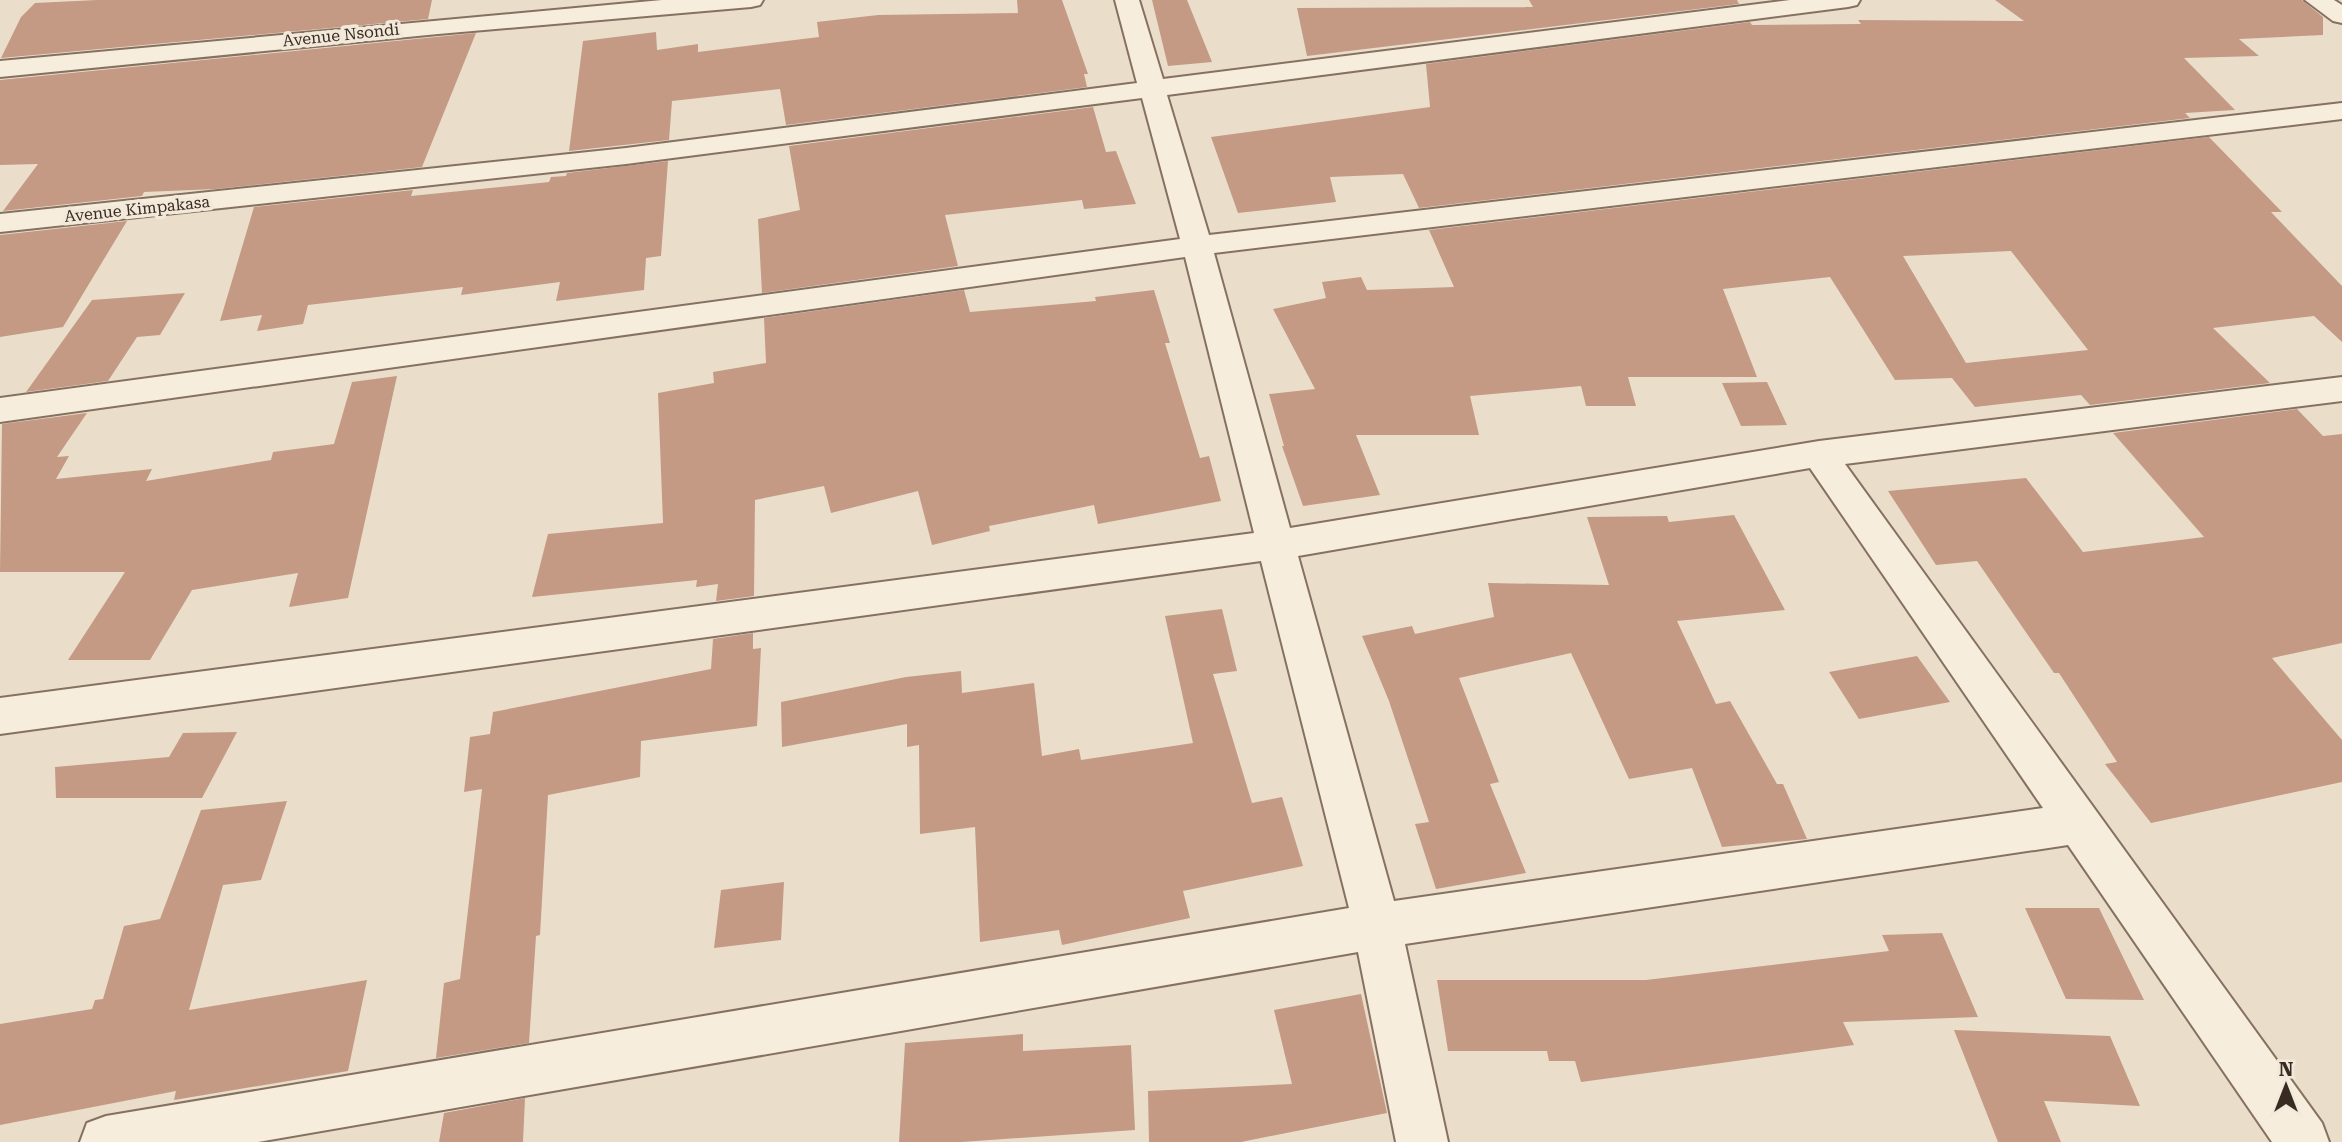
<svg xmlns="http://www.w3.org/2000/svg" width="2342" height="1142" font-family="'Roboto Serif',serif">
<rect width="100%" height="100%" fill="#eadecb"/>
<path fill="#c49a85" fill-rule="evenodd" d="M 97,0 L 432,0 L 428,19 L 1,58 L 21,17 L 35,3 Z
M 1017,0 L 1062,0 L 1088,74 L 1084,74 L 1087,87 L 786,125 L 780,89 L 672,101 L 669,140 L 569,151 L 583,41 L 656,32 L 657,50 L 698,44 L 698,52 L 819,37 L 817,22 L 878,15 L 1018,13 Z
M 1152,0 L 1187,0 L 1212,62 L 1168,66 Z
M 1529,0 L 1737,0 L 1739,4 L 1307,56 L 1297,8 L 1533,7 Z
M 1995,0 L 2302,0 L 2323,17 L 2323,35 L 2239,39 L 2259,56 L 2184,58 L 2235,110 L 2185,113 L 2190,118 L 1419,208 L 1403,174 L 1330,177 L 1336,202 L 1238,213 L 1211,137 L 1430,107 L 1426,64 L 1750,22 L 1752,25 L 1861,24 L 1858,20 L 2024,21 Z
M 476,33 L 422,167 L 216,189 L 144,192 L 142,196 L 3,211 L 38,164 L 0,165 L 0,80 Z
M 1093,107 L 1106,152 L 1116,151 L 1136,204 L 1084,209 L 1082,200 L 945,215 L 958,266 L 762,293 L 758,219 L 800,210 L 789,146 Z
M 2209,137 L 2282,212 L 2271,212 L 2342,286 L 2342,342 L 2314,316 L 2213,328 L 2270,383 L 2090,405 L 2081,395 L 1975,407 L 1952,378 L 1895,380 L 1830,277 L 1723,289 L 1757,377 L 1628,377 L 1636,406 L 1586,406 L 1581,386 L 1470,396 L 1479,435 L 1356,435 L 1380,495 L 1303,506 L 1282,446 L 1284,446 L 1269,394 L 1315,389 L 1273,309 L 1326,298 L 1322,282 L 1361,277 L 1367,290 L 1454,287 L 1429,230 ZM 2011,251 L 2088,350 L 1966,363 L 1903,256 Z
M 668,161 L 661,256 L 646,258 L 644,290 L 556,301 L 560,282 L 461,295 L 463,287 L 308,305 L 303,324 L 257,331 L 262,315 L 220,321 L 254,207 L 413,190 L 411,196 L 549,182 L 551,177 L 566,176 L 567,173 Z
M 127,221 L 63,327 L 0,337 L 0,235 Z
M 964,290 L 970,312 L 1096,301 L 1095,297 L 1154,290 L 1170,343 L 1165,343 L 1200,458 L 1209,456 L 1221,501 L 1098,524 L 1094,505 L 989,526 L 990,531 L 932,545 L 918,491 L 831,513 L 824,486 L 755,500 L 754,596 L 716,601 L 718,584 L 696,587 L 697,580 L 532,597 L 548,534 L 663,523 L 658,393 L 714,383 L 713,372 L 766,363 L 764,318 Z
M 185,293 L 160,335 L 137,337 L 108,381 L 26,392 L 92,300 Z
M 397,376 L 348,598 L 289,607 L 298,573 L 192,590 L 150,660 L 68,660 L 125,572 L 0,572 L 2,424 L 87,413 L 57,457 L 69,456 L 56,479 L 152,469 L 146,481 L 271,460 L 273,452 L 334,444 L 352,382 Z
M 1767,382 L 1787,425 L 1741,426 L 1722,383 Z
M 2297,409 L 2323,436 L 2342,434 L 2342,643 L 2272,658 L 2342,740 L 2342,782 L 2151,823 L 2105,764 L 2117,762 L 2059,673 L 2054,673 L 1977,561 L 1936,565 L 1888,491 L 2026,478 L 2083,552 L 2204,537 L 2113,433 Z
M 1734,515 L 1785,610 L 1677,621 L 1716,704 L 1730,701 L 1777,784 L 1783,784 L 1807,839 L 1722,847 L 1692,768 L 1629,779 L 1571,653 L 1459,678 L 1499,782 L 1490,784 L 1526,873 L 1436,889 L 1415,824 L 1429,822 L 1389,701 L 1362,636 L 1412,626 L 1415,634 L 1494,617 L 1488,583 L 1609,585 L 1587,517 L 1667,516 L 1669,522 Z
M 1222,609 L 1237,671 L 1213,674 L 1252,803 L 1282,797 L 1303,866 L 1183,891 L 1190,918 L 1062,945 L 1059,930 L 980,942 L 975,827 L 920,834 L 919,745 L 907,747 L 907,724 L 782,747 L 781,702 L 906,677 L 961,671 L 962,693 L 1034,683 L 1042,756 L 1079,749 L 1081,760 L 1193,743 L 1165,616 Z
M 753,633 L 753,649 L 761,648 L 757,726 L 641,741 L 640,777 L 548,795 L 540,935 L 536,936 L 529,1043 L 436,1058 L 444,983 L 460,979 L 482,789 L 464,792 L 470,737 L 490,734 L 493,712 L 711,669 L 713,639 Z
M 1917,656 L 1950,702 L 1859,719 L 1829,672 Z
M 237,732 L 202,798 L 56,798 L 55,767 L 169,757 L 183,733 Z
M 287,801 L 261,880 L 223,885 L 189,1010 L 367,980 L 348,1071 L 174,1100 L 176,1091 L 0,1125 L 0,1024 L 92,1009 L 95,1000 L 103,999 L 124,926 L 160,919 L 201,810 Z
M 784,882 L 781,940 L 714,948 L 721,890 Z
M 2025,908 L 2099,908 L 2144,1000 L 2066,999 Z
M 1942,933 L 1978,1017 L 1843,1022 L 1854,1045 L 1581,1082 L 1575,1061 L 1549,1061 L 1547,1051 L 1448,1051 L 1437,980 L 1646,980 L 1889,951 L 1882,935 Z
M 1361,994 L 1387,1113 L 1241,1142 L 1149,1142 L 1148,1091 L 1292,1084 L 1274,1010 Z
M 1954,1030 L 2110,1036 L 2140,1106 L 2044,1101 L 2061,1142 L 1998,1142 Z
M 1023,1034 L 1023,1051 L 1131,1045 L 1135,1130 L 962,1142 L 899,1142 L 905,1043 Z
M 525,1098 L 523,1142 L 439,1142 L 444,1113 Z"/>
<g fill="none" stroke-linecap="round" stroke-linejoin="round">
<defs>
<path id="minor" d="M 662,0 L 763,0 L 760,5 L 751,7 L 438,34 L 0,77 L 0,61 Z
M 1115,0 L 1139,0 L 1163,79 L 1790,0 L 1860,0 L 1857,5 L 1848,7 L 1167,95 L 1209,235 L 2342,103 L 2342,119 L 1214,253 L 1290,528 L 1819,441 L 2342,377 L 2342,401 L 1845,464 L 2322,1123 L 2329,1142 L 2272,1142 L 2068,845 L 1405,944 L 1448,1142 L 1396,1142 L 1358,952 L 258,1142 L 80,1142 L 87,1123 L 106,1116 L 1349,908 L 1261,561 L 0,734 L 0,698 L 1254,533 L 1185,257 L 0,422 L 0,398 L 1180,239 L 1142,98 L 626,164 L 0,232 L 0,214 L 626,148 L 1137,83 ZM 1810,468 L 2043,808 L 1394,901 L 1298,556 Z
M 2305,0 L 2334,0 L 2342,5 L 2342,23 L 2333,21 Z"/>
</defs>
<use href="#minor" stroke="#867161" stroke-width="4"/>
<use href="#minor" fill="#f6eddd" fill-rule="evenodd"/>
</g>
<g text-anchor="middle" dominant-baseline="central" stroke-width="7" stroke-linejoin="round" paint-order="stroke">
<g font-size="16" fill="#382b22" stroke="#f3e9da">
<text transform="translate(341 35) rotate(-6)">Avenue Nsondi</text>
<text transform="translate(137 209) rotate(-6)">Avenue Kimpakasa</text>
</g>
</g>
<g transform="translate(2286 1086)" stroke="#f3e9da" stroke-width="5" paint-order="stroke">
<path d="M0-5L12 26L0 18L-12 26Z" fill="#382b22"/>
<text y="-10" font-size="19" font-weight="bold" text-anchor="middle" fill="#382b22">N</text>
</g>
</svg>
